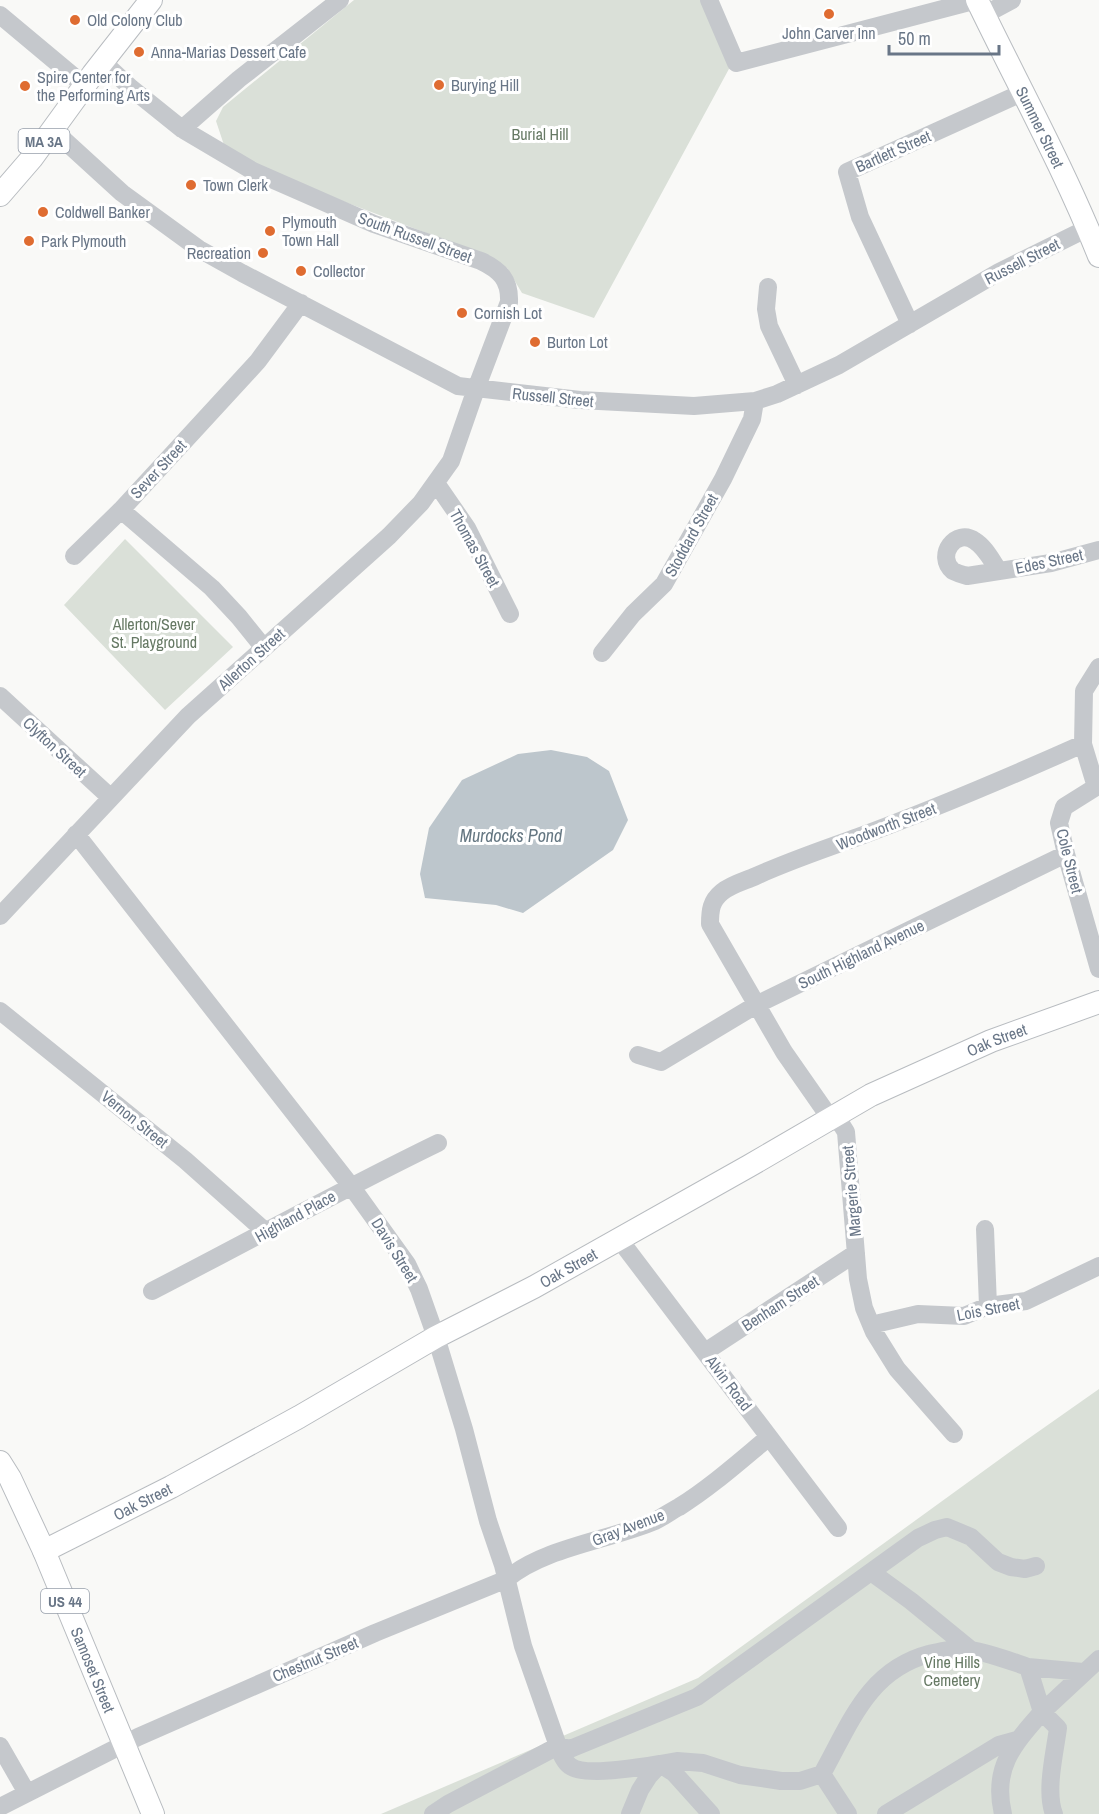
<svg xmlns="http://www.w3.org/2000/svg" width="1099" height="1814" font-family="'Archivo Narrow',sans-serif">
<rect width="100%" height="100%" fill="#f9f9f7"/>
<path fill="#dae0d8" d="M 354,0 L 704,0 L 730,67 L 594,318 L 522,293 L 507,268 L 479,253 L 345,202 L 256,165 L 224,145 L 216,121 L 223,107 Z
M 125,539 L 233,647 L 165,710 L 64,605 Z
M 1099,1389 L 1099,1814 L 381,1814 L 698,1678 L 1025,1441 Z"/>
<path fill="#bdc6cc" d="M 551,750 L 587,757 L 609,771 L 628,820 L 613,850 L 523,913 L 496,905 L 425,898 L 420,874 L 429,828 L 462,780 L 518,754 Z"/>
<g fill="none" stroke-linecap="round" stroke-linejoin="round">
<defs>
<g id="major">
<path id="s1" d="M 977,0 C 1018,85 1064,168 1099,256"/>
<path d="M 0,195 L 32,158 L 93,74 L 151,0"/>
<path id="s2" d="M 0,1462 L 10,1478 L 44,1551 L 153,1814"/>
<path id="s3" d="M 44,1551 L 171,1487 L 299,1417 L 436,1337 L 534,1287 L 749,1166 L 871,1095 L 991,1041 L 1099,1002"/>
</g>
</defs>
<use href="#major" stroke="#b8bcc0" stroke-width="24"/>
<path stroke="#c5c8cc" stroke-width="18" d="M 709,0 L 736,63 L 977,0
M 0,15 L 85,86
M 984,15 L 1012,0
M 182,129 L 239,79 L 340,0
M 53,130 L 122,193 L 199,249 L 242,273 L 439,376 L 458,386 L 580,400 L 694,406 L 755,401 L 777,394 L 839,365 L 999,272 L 1088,228
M 768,287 L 766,309 L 769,326 L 797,385
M 910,324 L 860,217 L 847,172 L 1024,92
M 436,483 L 467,528 L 510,614
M 74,556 L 121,510
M 999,571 C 992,561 985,547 975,541 C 956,527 935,556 953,571 C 957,573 963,575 967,576 L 1051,563 L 1099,550
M 264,648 L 239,617 L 212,588 L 121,510 L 258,361 L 301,303
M 602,653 L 633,614 L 664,584 L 723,479 L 752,419 L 755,401
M 1099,667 L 1084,691 L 1083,744 L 1096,787 L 1064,807 L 1059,823 L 1066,854 L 1099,969
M 0,696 L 110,797
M 76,834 L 351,1186 L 407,1264 L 419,1289 L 436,1337 L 464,1429 L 488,1521 L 503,1565 L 523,1646 L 558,1746 C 561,1753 564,1762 570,1766 C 584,1777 642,1767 660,1764 L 674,1773 L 711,1814
M 0,916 L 188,716 L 389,536 L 421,503 L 451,461 L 476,389 L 509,302 C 510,280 500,270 481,261 L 374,224 L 253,171 L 182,129 L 131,88 L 103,62
M 0,1011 L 185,1160 L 266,1232
M 638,1055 L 661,1062 L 756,1005 L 1066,854
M 985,1229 L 988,1306
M 619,1239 L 838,1528
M 152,1291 C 247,1242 341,1190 438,1143
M 871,1325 L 918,1314 L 964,1316 L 988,1306 L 1026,1301 L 1099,1266
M 705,1352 L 856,1253
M 954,1434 L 897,1369 L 874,1332 L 864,1308 L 858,1279 L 846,1132 L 841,1124 L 830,1118 L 784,1052 L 710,924 C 710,910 711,901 722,892 C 732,884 745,881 756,876 C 789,861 824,849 858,837 C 934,809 1009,777 1083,744
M 871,1572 L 911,1601 L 971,1650
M 1083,1672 L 1028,1667 L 1042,1712 L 1099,1659
M 0,1746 L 27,1793
M 822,1774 L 848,1814
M 0,1807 L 138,1737 L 375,1633 L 507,1579 C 543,1548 610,1540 655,1521 C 663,1517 671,1511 679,1507 C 711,1487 740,1461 769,1437
M 433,1814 L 448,1804 L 558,1746 L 570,1749 L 697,1697 L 918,1538 L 935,1530 L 947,1527 L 971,1537 L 998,1562 L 1011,1567 L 1025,1569 L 1036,1566
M 630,1814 L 640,1790 L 649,1776 L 660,1764 L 677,1761 L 703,1763 L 740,1775 L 781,1781 L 800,1781 L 822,1774 C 850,1724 868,1670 929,1654 C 943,1651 956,1648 970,1650 C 990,1653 1010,1661 1028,1667
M 886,1814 L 999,1745 L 1017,1740
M 1003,1814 C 992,1768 1013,1745 1042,1712 L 1058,1728 C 1055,1752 1045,1791 1054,1814"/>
<use href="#major" stroke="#fff" stroke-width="22"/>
</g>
<g fill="#df6c31" stroke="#fff" stroke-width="2">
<circle cx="829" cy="14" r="6"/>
<circle cx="75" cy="20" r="6"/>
<circle cx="139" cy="52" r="6"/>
<circle cx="439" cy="85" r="6"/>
<circle cx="25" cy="86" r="6"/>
<circle cx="191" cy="185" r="6"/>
<circle cx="43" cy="212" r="6"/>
<circle cx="270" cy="231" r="6"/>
<circle cx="29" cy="241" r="6"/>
<circle cx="263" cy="253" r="6"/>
<circle cx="301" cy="271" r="6"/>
<circle cx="462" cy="313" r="6"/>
<circle cx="535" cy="342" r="6"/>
</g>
<g text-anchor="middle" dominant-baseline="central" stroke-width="6" stroke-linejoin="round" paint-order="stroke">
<g fill="#fff" stroke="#969fab" stroke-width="1.5">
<rect x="18.5" y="129" width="51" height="24" rx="4.5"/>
<rect x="41" y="1589" width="48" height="24" rx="4.5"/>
</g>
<g font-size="15" font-weight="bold" fill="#697687">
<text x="44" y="141">MA 3A</text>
<text x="65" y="1601">US 44</text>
</g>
<g font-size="16" fill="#697687" stroke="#fff" text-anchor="start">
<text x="87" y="20">Old Colony Club</text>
<text x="829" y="33" text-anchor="middle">John Carver Inn</text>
<text x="151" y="52">Anna-Marias Dessert Cafe</text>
<text x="37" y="77">Spire Center for<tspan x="37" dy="18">the Performing Arts</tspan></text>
<text x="451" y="85">Burying Hill</text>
<text x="203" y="185">Town Clerk</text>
<text x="55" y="212">Coldwell Banker</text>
<text x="282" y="222">Plymouth<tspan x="282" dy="18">Town Hall</tspan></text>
<text x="41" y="241">Park Plymouth</text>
<text x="251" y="253" text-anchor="end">Recreation</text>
<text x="313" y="271">Collector</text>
<text x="474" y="313">Cornish Lot</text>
<text x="547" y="342">Burton Lot</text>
</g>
<g font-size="16" fill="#697687" stroke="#fff">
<text stroke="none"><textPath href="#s1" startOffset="142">Summer Street</textPath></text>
<text transform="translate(893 151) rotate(-24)">Bartlett Street</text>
<text transform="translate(415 237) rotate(20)">South Russell Street</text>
<text transform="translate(1022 261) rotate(-27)">Russell Street</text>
<text transform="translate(553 397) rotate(6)">Russell Street</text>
<text transform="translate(158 469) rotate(-47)">Sever Street</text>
<text transform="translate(691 535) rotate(-61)">Stoddard Street</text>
<text transform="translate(475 548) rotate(61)">Thomas Street</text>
<text transform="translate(1049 561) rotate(-12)">Edes Street</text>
<text transform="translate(251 659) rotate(-42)">Allerton Street</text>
<text transform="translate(55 747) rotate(43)">Clyfton Street</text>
<text transform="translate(886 826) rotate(-21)">Woodworth Street</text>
<text transform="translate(1070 861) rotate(76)">Cole Street</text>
<text transform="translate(861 954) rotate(-26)">South Highland Avenue</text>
<text stroke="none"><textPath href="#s3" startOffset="1082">Oak Street</textPath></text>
<text transform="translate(135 1119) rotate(39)">Vernon Street</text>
<text transform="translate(851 1191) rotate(-95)">Margerie Street</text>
<text transform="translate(295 1216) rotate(-29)">Highland Place</text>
<text transform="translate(395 1250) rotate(58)">Davis Street</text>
<text stroke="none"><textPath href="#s3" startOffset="596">Oak Street</textPath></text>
<text transform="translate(780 1303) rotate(-33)">Benham Street</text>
<text transform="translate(988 1309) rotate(-11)">Lois Street</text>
<text transform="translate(729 1383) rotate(53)">Alvin Road</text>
<text stroke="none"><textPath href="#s3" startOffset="110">Oak Street</textPath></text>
<text transform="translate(628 1527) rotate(-21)">Gray Avenue</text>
<text transform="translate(315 1659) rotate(-23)">Chestnut Street</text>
<text stroke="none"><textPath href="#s2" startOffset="228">Samoset Street</textPath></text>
</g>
<g font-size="16" fill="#667964" stroke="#fff">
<text x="540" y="134">Burial Hill</text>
<text x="154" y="624">Allerton/Sever<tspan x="154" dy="18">St. Playground</tspan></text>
<text x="952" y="1662">Vine Hills<tspan x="952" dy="18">Cemetery</tspan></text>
</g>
<g font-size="18" font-style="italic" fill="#657782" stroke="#fff">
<text x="511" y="835">Murdocks Pond</text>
</g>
</g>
<path d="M889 45v9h110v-9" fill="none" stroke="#697687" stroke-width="3"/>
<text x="898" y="45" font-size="18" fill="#697687" stroke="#ffffff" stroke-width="4.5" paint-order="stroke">50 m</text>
</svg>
